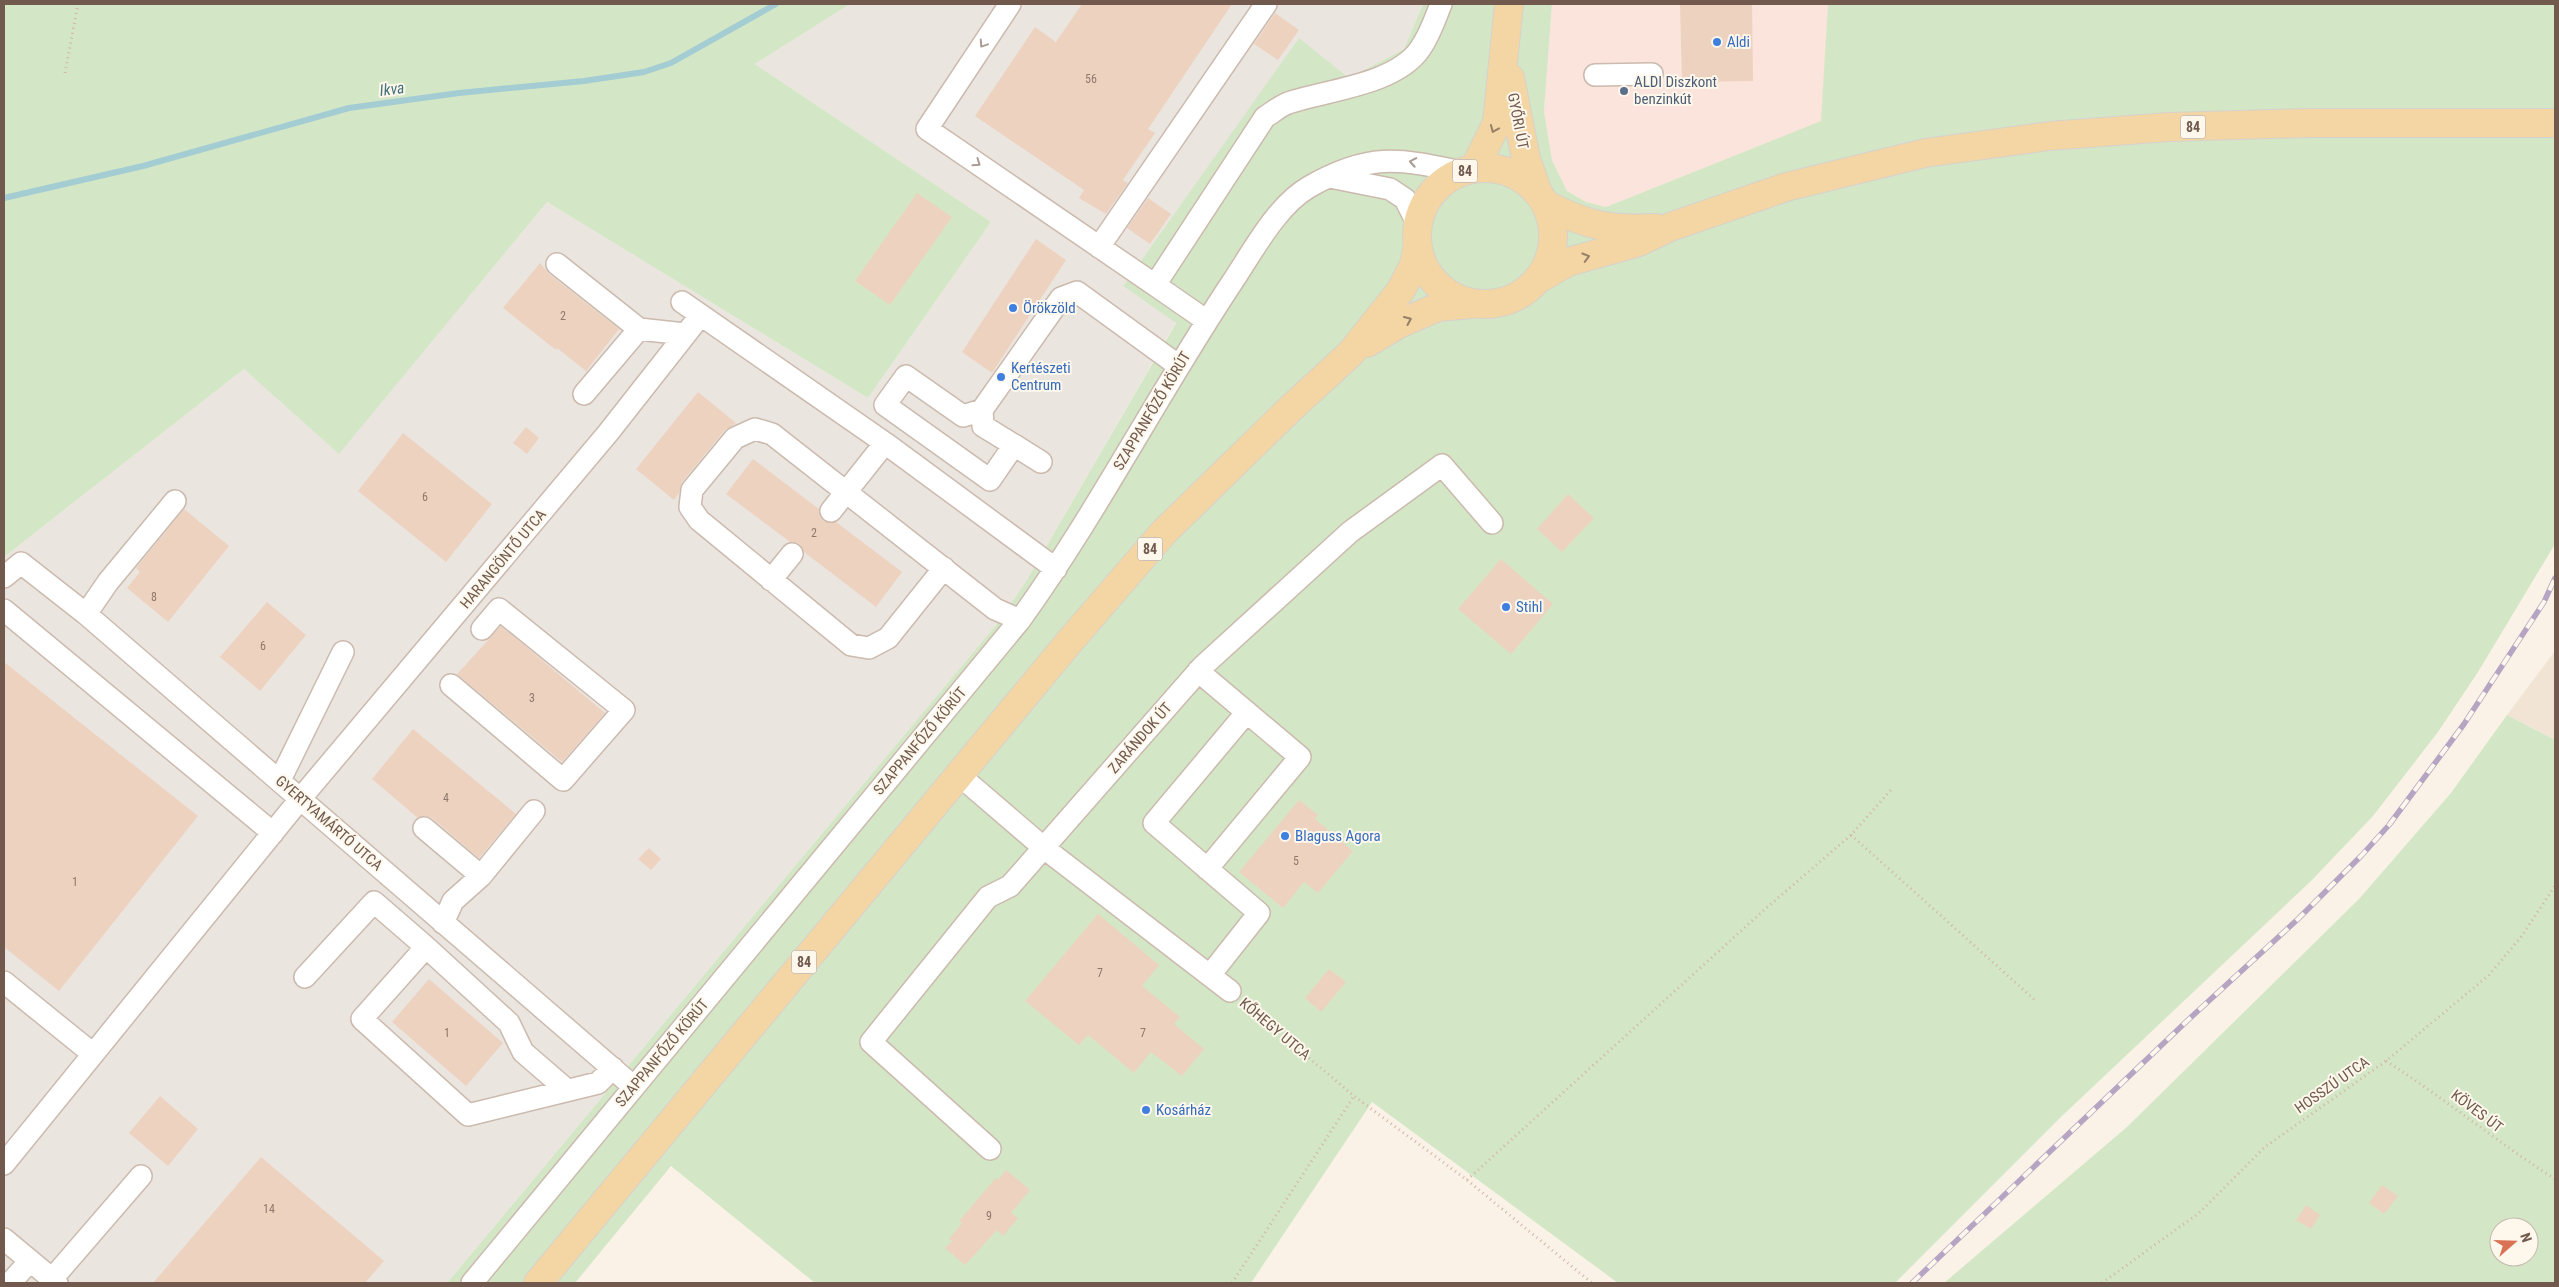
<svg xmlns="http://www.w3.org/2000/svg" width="2559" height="1287" font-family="'Roboto Condensed',sans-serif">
<rect width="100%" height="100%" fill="#faf2e6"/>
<path fill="#f1e4d5" d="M 2555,651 L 2555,740 L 2507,715 Z"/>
<path fill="#fae4db" d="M 1552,4 L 1828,4 L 1822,121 L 1606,207 L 1586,202 L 1567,191 L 1552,160 L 1544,111 Z"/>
<path fill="#ebe5e0" d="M 850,4 L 1423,4 L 1404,49 L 1349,78 L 1299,39 L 1123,286 L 1176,322 L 1025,583 L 996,625 L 447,1283 L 4,1283 L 4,557 L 244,369 L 339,453 L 547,202 L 868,398 L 991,222 L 755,64 Z"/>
<path fill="#d3e7c6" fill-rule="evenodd" d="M 4,4 L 850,4 L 755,64 L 991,222 L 868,398 L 547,202 L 339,454 L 244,369 L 4,557 Z
M 1423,4 L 1552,4 L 1544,111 L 1552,160 L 1567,191 L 1586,202 L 1606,207 L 1821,121 L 1828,4 L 2555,4 L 2555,544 L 2478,672 L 2438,732 L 2373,816 L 2312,880 L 2062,1116 L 1895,1283 L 1618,1283 L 1372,1102 L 1251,1283 L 815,1283 L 671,1166 L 575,1283 L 447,1283 L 996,625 L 1025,583 L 1176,323 L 1123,286 L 1299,38 L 1349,78 L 1404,49 Z
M 2507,715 L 2555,740 L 2555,1283 L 1944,1283 L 2127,1127 L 2359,899 L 2451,793 ZM 2499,1227 L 2529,1227 L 2529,1257 L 2499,1257 Z"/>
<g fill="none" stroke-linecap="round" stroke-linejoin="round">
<path stroke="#a3ccd3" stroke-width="6" d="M 4,198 L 143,166 L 349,108 L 459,93 L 584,81 L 644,72 L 671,63 L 776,4"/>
</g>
<path fill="#edd2c0" d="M 1082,4 L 1232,4 L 1148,129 L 1155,133 L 1123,180 L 1128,183 L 1106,214 L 1079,198 L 1084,190 L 975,116 L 1035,27 L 1056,42 Z
M 1680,4 L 1752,4 L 1753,81 L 1682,82 Z
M 1275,13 L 1299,30 L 1278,60 L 1254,44 Z
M 917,193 L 952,217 L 890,305 L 855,281 Z
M 1148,198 L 1171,214 L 1150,244 L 1127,228 Z
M 1036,239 L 1066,260 L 992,373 L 962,352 Z
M 540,263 L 549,274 L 619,329 L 586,371 L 557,348 L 556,350 L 503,308 Z
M 698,392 L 736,423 L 725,430 L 682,482 L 679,493 L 674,500 L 636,469 Z
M 526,427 L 539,438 L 527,454 L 513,443 Z
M 403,433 L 492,504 L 446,562 L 358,491 Z
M 753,459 L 819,509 L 820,516 L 824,521 L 836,522 L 902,572 L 876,607 L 804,552 L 799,544 L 790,542 L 726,494 Z
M 1568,494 L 1594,518 L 1562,552 L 1537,529 Z
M 184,509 L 229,546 L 168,622 L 127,588 L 140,572 L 136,568 Z
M 1501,559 L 1553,604 L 1511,654 L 1458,609 Z
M 267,602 L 306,635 L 260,691 L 220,657 Z
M 501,626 L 605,713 L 562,762 L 457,674 Z
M 4,662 L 198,816 L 59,991 L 4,947 Z
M 413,729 L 516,814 L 479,858 L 432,818 L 426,816 L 418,818 L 372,779 Z
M 1299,800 L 1318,815 L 1315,819 L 1353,851 L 1318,893 L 1304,882 L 1283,908 L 1239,872 Z
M 649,848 L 661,859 L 651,870 L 638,859 Z
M 1098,914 L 1159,965 L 1142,986 L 1180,1017 L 1174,1024 L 1204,1049 L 1182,1076 L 1151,1052 L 1134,1073 L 1088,1035 L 1079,1045 L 1025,1001 Z
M 1329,969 L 1346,982 L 1321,1012 L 1305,998 Z
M 429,979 L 503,1043 L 466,1086 L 392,1022 Z
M 160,1096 L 198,1129 L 168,1166 L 129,1133 Z
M 261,1157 L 384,1261 L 365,1283 L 153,1283 Z
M 1006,1170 L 1030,1190 L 1011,1213 L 1018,1218 L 1003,1236 L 997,1230 L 965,1265 L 945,1248 L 952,1241 L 949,1239 L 962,1223 L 959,1221 L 996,1178 L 998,1180 Z
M 2382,1185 L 2398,1196 L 2384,1214 L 2369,1203 Z
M 2306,1205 L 2320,1215 L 2311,1229 L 2296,1220 Z"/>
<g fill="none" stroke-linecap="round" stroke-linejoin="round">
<defs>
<path id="minor" d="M 1010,4 L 927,129 L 1155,285
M 1595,75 L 1652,74
M 1330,177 L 1390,189 L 1405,199 L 1418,225
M 1099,247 L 1266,4
M 557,264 L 639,329
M 682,302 L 885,443 L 1056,569
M 1207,321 L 1155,285 L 1265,117 C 1272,113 1280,106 1288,103 C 1326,90 1395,85 1420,49 C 1430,35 1435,19 1441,4
M 584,394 L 639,329 L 685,334
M 982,410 L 983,426 L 1014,445 L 990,480 L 885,405 L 906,376 L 963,416 L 982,410 L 1061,298 L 1077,292 L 1179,366
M 1014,445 L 1041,462
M 831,511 L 885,443
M 944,568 L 888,638 L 869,648 L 851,645 L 699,520 L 690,507 L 692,490 L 735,438 L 755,429 L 772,434 L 995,609 L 1020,620
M 4,577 L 21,563 L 86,614 L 634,1087
M 771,580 L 792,554
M 4,610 L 273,833
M 86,614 L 108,582 L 175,501
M 1198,671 L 1300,757 L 1207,869
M 451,685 L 563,780 L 624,710 L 499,609 L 482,629
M 959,775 L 1044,848 L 1230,991
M 280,780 L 343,652
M 424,828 L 481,876
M 443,923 L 453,901 L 481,876 L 534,811
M 1210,975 L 1259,913 L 1154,823 L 1247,712
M 305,977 L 374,902 L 426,947
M 4,982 L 93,1054
M 567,1090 L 523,1052 L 509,1023 L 426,947 L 362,1019 L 468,1115 L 598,1083 L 613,1068
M 990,1149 L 871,1042 L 988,897 L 1010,886 L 1203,666 L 1350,532 L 1442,465 L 1492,523
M 4,1164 L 301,798 L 608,433 L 700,316
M 4,1239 L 57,1283
M 52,1279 L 141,1176
M 10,1283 L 30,1261
M 472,1283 L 1020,620 C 1097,513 1158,394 1231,284 C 1252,253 1276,206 1309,187 C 1368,153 1397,158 1461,172"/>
<path id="major" d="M 1510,78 L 1526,159 L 1538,193
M1417 236a68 68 0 1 1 136 0a68 68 0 1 1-136 0Z
M 1474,169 L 1497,123 L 1509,4
M 1547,205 C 1587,226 1610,230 1656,228
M 1542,277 L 1568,262 L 1639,242 L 1670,227 L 1786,187 L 1925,153 L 2049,136 L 2169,127 L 2308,123 L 2555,123
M 1367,343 L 1399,324 L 1438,307 L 1472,304
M 538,1283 L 1070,641 L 1164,532 L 1289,410 L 1351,353 L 1401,290 L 1414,265 L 1417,249"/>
</defs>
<use href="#minor" stroke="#cbbaad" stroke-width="24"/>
<use href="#major" stroke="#d7d1cd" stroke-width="30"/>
<path stroke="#d2b5a3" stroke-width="3" stroke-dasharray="1 4" stroke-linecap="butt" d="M 65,73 L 78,4
M 1851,835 L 2036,1001
M 1244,1003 L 1354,1096 L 1467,1180 L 1592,1283
M 2386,1061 C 2444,1098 2497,1142 2555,1179
M 1467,1180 L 1764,910 L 1851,835 L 1891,790
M 1232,1283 L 1354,1096
M 2102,1283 L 2199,1213 L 2265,1147 L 2386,1061 L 2489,975 L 2521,937 L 2555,886"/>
<use href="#minor" stroke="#fff" stroke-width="21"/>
<use href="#major" stroke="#f3d6a4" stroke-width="28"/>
<defs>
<path id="rail" d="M 1912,1283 L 2188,1020 L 2298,919 L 2362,855 L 2389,825 L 2464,724 L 2544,602 L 2555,578"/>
</defs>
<use href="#rail" stroke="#b5a5c3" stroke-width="5.5"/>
<use href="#rail" stroke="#fdf7ec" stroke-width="4" stroke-dasharray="11" stroke-linecap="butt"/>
</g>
<defs><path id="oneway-chevron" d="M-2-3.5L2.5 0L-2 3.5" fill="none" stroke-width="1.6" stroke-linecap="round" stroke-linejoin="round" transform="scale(1.25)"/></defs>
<g stroke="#aa9c94">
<use href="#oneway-chevron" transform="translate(983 44) rotate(124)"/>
<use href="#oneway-chevron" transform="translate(1413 162) rotate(-170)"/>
<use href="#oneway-chevron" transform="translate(977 163) rotate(35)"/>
</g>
<g stroke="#987f67">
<use href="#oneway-chevron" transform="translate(1494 129) rotate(113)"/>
<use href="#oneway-chevron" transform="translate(1586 257) rotate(-16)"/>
<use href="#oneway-chevron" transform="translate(1408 320) rotate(-24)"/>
</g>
<g fill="#3f7fe0" stroke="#fdf7ec" stroke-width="2">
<circle cx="1717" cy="42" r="5"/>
<circle cx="1013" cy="308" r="5"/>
<circle cx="1001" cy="377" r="5"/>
<circle cx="1506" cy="607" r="5"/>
<circle cx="1285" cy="836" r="5"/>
<circle cx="1146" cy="1110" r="5"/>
</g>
<circle fill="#5c6f8a" stroke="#fdf7ec" stroke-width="2" cx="1624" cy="91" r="5"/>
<g text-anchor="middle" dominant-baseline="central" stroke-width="4" stroke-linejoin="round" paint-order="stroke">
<g font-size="12" fill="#90786a">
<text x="1091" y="79">56</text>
<text x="563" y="316">2</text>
<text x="425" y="497">6</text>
<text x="814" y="533">2</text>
<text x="154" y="597">8</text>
<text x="263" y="646">6</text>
<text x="532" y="698">3</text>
<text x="446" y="798">4</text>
<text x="1296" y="861">5</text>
<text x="75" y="882">1</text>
<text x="1100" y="973">7</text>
<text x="447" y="1033">1</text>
<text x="1143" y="1033">7</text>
<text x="269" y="1209">14</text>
<text x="989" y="1216">9</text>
</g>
<g fill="#fdf7ec" stroke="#9b897d" stroke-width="1">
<rect x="2180.5" y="115.5" width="25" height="23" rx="4"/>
<rect x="1452.5" y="159.5" width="25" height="23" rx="4"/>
<rect x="1137.5" y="537.5" width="25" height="23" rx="4"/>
<rect x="791.5" y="950.5" width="25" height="23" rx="4"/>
</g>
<g font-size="14" font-weight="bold" fill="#715a4d">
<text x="2193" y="127">84</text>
<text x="1465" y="171">84</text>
<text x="1150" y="549">84</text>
<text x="804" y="962">84</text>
</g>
<g font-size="15" fill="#366cbe" stroke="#fdf7ec" text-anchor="start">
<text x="1727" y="42">Aldi</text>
<text x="1023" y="308">Örökzöld</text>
<text x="1011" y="368">Kertészeti<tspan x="1011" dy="17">Centrum</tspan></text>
<text x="1516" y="607">Stihl</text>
<text x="1295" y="836">Blaguss Agora</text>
<text x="1156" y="1110">Kosárház</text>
</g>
<g font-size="15" fill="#4e5e75" stroke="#fdf7ec" text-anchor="start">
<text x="1634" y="82">ALDI Diszkont<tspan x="1634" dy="17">benzinkút</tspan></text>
</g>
<g font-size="15" fill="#715a4d" stroke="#fdf7ec">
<text transform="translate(1518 121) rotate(79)">GYŐRI ÚT</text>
<text transform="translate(1152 411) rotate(-59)">SZAPPANFŐZŐ KÖRÚT</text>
<text transform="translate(503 559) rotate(-50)">HARANGÖNTŐ UTCA</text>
<text transform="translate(1140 738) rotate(-49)">ZARÁNDOK ÚT</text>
<text transform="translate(920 741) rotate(-50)">SZAPPANFŐZŐ KÖRÚT</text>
<text transform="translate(329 823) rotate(41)">GYERTYAMÁRTÓ UTCA</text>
<text transform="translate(1275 1029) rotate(40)">KŐHEGY UTCA</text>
<text transform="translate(662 1053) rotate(-50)">SZAPPANFŐZŐ KÖRÚT</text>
<text transform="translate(2332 1085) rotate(-35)">HOSSZÚ UTCA</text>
<text transform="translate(2477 1111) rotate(37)">KÖVES ÚT</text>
</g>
<g font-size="16" font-style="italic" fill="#45737c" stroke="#fdf7ec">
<text transform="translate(392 89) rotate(-7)">Ikva</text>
</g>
</g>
<rect width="2559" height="1287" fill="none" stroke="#715a4d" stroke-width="10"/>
<g transform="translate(2514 1242) rotate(70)"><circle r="24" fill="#fdf7ec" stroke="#c5b8ac"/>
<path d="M0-4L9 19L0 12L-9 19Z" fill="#da7355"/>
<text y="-8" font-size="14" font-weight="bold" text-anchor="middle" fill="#715a4d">N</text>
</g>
</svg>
